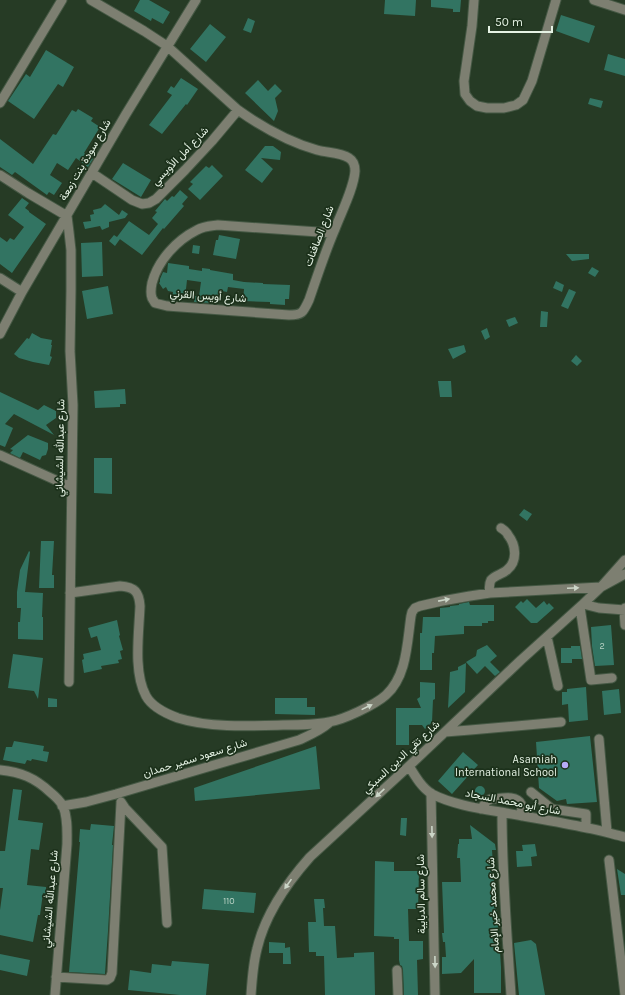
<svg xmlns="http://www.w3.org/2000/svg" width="625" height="995" font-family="Karla,Vazirmatn,sans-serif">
<rect width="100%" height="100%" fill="#263b25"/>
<path fill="#327462" d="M 140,0 L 149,0 L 170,12 L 163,24 L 152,18 L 151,21 L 134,11 Z
M 385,0 L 416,0 L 415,16 L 384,14 Z
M 431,0 L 461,0 L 460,12 L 453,12 L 453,9 L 431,7 Z
M 561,15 L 595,26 L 589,43 L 556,31 Z
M 248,18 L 255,21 L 251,33 L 243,30 Z
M 210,24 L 226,37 L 206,62 L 190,49 Z
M 46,50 L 74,67 L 63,87 L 58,84 L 34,119 L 8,101 L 26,74 L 30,77 Z
M 608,54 L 625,59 L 625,76 L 604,70 Z
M 181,78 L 198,89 L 187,105 L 186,104 L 162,134 L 149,125 L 172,95 L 167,92 L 171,86 L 174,88 Z
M 258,80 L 268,91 L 275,84 L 282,91 L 275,98 L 278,111 L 274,121 L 245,93 Z
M 590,98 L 603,101 L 601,108 L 588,104 Z
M 78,109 L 93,118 L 91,121 L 100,127 L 84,153 L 93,159 L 88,167 L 76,158 L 68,170 L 57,163 L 50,175 L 62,183 L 54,195 L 49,192 L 47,195 L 15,172 L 12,175 L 0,167 L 0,139 L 33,164 L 53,134 L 56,135 L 72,110 L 76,112 Z
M 265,146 L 273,146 L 281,152 L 280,160 L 261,158 L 273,169 L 262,183 L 245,170 Z
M 123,163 L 151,180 L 141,197 L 112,179 Z
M 212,165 L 223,176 L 200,200 L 188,189 L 193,184 L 190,182 L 206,166 L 209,168 Z
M 180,190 L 188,197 L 182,204 L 184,206 L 164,229 L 163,228 L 142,255 L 117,237 L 129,221 L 149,235 L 158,224 L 152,218 L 157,212 L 155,211 L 165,199 L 167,201 L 172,196 L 174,197 Z
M 22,198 L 29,203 L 25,208 L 29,211 L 29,212 L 46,224 L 12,273 L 0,264 L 0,237 L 7,242 L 10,238 L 14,240 L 24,227 L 8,215 Z
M 105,204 L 119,215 L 122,210 L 128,214 L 125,218 L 109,222 L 109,227 L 102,230 L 100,226 L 85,229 L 83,222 L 91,221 L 90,215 L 94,214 L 93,210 L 101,208 Z
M 114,235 L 120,239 L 115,246 L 109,241 Z
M 219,235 L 240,239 L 236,259 L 213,255 L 216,240 L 218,240 Z
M 102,242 L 103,276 L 82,277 L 81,243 Z
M 193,245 L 200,246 L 199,254 L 192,253 Z
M 566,254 L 589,254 L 589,259 L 572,261 Z
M 168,263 L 189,266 L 189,269 L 202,271 L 202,268 L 210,269 L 210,270 L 233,274 L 233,280 L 244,282 L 263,283 L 263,284 L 290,285 L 289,299 L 285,299 L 285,305 L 270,304 L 270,302 L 243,301 L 244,289 L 228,287 L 227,292 L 222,291 L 221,297 L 212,295 L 211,303 L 194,302 L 195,296 L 199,296 L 201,282 L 187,280 L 185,298 L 172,297 L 173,292 L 168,291 L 166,287 L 163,289 L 159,283 L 160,282 L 160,279 L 163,272 L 167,273 Z
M 592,267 L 599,271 L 595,277 L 588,273 Z
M 556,281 L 564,285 L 562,292 L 553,288 Z
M 108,286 L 113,314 L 87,319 L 82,291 Z
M 569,289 L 576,292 L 568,309 L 561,306 Z
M 541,311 L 548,312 L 547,327 L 540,327 Z
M 515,317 L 518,323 L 509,327 L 506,320 Z
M 487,328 L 490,337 L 485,340 L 481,331 Z
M 32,333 L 41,338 L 52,340 L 51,345 L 52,345 L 50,356 L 52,357 L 49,365 L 33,362 L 19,358 L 14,354 L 27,338 L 29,339 Z
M 464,345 L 466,352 L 453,359 L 448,349 Z
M 576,355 L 582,361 L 577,366 L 571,361 Z
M 438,381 L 451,381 L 452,397 L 440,397 Z
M 125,389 L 126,404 L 120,404 L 120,407 L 95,408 L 94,391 Z
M 0,392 L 38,410 L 44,405 L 56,411 L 56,418 L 46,425 L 54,435 L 14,414 L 5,424 L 13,428 L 5,447 L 0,445 Z
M 28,435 L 48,443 L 48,449 L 46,455 L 42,456 L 40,460 L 23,452 L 20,458 L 10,453 L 13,450 L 10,449 Z
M 94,458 L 112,458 L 112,494 L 94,493 Z
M 524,509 L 532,514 L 527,521 L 519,515 Z
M 41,541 L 54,541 L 52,575 L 54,575 L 54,588 L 39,588 Z
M 29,551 L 30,552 L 25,592 L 43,593 L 42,617 L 43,617 L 43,640 L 18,639 L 18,622 L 20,622 L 21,608 L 17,608 L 17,592 L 20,570 Z
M 527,599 L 536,608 L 544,601 L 547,605 L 549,603 L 554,608 L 537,623 L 531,623 L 515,607 L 521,601 L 523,603 Z
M 469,602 L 470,605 L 494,605 L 494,621 L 488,621 L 488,623 L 482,623 L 482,626 L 464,626 L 464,634 L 435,636 L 434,653 L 432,653 L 432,670 L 420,670 L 420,633 L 422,633 L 423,617 L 440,617 L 440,608 L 450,607 L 450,606 L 459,605 L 459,604 Z
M 117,620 L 120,635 L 119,636 L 123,650 L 120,651 L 122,659 L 118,660 L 119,663 L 101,666 L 102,669 L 84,673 L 82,660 L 84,659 L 83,654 L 101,650 L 97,636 L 91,638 L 88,628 Z
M 611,625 L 614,665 L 595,666 L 592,646 L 591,627 Z
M 487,645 L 497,656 L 490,662 L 500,672 L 495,676 L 485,666 L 477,674 L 466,662 L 476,656 L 477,650 Z
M 571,646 L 580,646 L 582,659 L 572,659 L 572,663 L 561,663 L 561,648 L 571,648 Z
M 13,654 L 43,658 L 38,699 L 34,691 L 8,688 Z
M 466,663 L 465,692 L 448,708 L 450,672 L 458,670 L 458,667 Z
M 420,682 L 435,683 L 435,699 L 433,700 L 432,722 L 425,729 L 422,725 L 409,725 L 409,745 L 396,745 L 396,708 L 421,708 L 417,699 L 420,697 Z
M 586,687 L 588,720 L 569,722 L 568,704 L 562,705 L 562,692 L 567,692 L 567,689 Z
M 619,689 L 621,713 L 604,715 L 602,691 Z
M 48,698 L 57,699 L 57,707 L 48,707 Z
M 275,698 L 307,698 L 307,707 L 315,707 L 315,715 L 275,714 Z
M 590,736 L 597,802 L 567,804 L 566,799 L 557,801 L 539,788 L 536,742 Z
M 14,741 L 44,746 L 43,751 L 49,752 L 47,762 L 32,759 L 31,761 L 27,760 L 25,764 L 3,760 L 6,747 L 12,747 Z
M 316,746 L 320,789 L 195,801 L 194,788 Z
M 463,752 L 478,765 L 452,794 L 438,781 Z
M475 791a5 5 0 1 1 10 0a5 5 0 1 1-10 0Z
M 13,789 L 22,790 L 18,820 L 43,823 L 39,850 L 31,849 L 27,885 L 46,887 L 46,894 L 43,893 L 40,915 L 38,915 L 33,942 L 0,935 L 0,910 L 3,888 L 0,888 L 0,851 L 5,851 Z
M 401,818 L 407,818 L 406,836 L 400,835 Z
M 91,824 L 114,826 L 112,845 L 113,845 L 108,931 L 105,974 L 69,972 L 80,842 L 79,842 L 80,829 L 90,830 Z
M 470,825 L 495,844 L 496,850 L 492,850 L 496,910 L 497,910 L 497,922 L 498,922 L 501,967 L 501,993 L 474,993 L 474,959 L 461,973 L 442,974 L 442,957 L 446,957 L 445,942 L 443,942 L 442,933 L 444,933 L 442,882 L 461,882 L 460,858 L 457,858 L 458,844 L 459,844 L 459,839 L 472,839 Z
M 535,844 L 537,856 L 531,857 L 532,866 L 517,867 L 516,851 L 523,851 L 522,845 Z
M 375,861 L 394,862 L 394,871 L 419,871 L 418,909 L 408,909 L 409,941 L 423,941 L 423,959 L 417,960 L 418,995 L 404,995 L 403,970 L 402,966 L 400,965 L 399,960 L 399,939 L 394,939 L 394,937 L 374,936 Z
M 617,869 L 625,874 L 625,895 L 621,895 Z
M 204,889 L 256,893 L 254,913 L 202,909 Z
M 314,899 L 324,899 L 325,908 L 323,908 L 324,926 L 335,926 L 337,958 L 354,957 L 354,953 L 374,952 L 375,995 L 325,995 L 324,956 L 316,956 L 316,952 L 309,952 L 308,922 L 316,922 Z
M 531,940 L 536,944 L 545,995 L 519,995 L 514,943 Z
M 269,942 L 285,943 L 285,948 L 290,947 L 291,964 L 283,964 L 283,953 L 269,953 Z
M 0,954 L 30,960 L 27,976 L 0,970 Z
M 172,961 L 209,964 L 206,995 L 180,995 L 128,990 L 130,970 L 151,973 L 152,964 L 171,966 Z"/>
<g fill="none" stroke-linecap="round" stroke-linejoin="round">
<defs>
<path id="minor" d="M 91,0 L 144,31 L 167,46 L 238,110 C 262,127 289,142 317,150 C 327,153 340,152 349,158 C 354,161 355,166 355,171 C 354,188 341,213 335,229 C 325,252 317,277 309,300 C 303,313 302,315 289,315 L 167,306 L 155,303 C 154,301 153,300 152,298 C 150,293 151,288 152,283 C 158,260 177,240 197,230 C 204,226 211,226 218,225 L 333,233
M 474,0 L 472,26 L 464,81 L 465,94 L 470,101 L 477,106 L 487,108 L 504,108 L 516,105 L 523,100 L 532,81 L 556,0
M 594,0 L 625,10
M 0,103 L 62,0
M 92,173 L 132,200 L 142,204 L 149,203 L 156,199 L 185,170 L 212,141 L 238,110
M 0,175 L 28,193 L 67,216 L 69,232 L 71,250 L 71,290 L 70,351 L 73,405 L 69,682
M 0,278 L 22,292
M 0,334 L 22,292 L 126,114 L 196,0
M 0,455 L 71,487
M 70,593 L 120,586 C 135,587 139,592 140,606 C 139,633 133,672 146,696 C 152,707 167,714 178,718 C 209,728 251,726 283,725 C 298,725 314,725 329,722 C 343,720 375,705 386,695 C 407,676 407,643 411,616 L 412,612 L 415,608 L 420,606 L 442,601 L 470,596 L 490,593 L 601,587 L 625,560
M 490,593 C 489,588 489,584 491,580 C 495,575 503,574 507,570 C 518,561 516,545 508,535 C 507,532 504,530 501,528
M 583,604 L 599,608 L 625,610
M 580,607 L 591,680 L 612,678
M 625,608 L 624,610 L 625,625
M 547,637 L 558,686
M 445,732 L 470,730 L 561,722
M 599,739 L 607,832
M 409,766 C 415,776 422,788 432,794 C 453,805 483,809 506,813 C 533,818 560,822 587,828 C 600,830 612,834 625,837
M 0,770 C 21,772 35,778 50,792 C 55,796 60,801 63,806 C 68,818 67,832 67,844 L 55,995
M 531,792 L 552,809 L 586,814 L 586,827
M 431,793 L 435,995
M 121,802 L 125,808 L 162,847 L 167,923
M 62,806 L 86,802 L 116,794 L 299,740 C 310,735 320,731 329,723
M 481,809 L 487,801 L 491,799 C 499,799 516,794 521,804 C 522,807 522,812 522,816
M 502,813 C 502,874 507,934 511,995
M 609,860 L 625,995
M 397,970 L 398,995
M 56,977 L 107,980 L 110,978 L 112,973 L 121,803
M 251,995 C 252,980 253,964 257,949 C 265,914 287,883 310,857 L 409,766 L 521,660 L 583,604 L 601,587 L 625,574"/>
</defs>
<use href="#minor" stroke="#455844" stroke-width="11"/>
<use href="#minor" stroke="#7d7f71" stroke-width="9"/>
</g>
<defs><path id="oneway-solid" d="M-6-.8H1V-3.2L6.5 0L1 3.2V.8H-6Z"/></defs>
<g fill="#cbd5c7">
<use href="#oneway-solid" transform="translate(573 588) rotate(-3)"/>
<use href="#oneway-solid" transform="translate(444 600) rotate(-11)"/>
<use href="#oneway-solid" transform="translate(367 707) rotate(-26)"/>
<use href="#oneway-solid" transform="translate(380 793) rotate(137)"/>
<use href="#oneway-solid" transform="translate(432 832) rotate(89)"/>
<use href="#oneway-solid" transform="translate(288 884) rotate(125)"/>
<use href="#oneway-solid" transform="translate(435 962) rotate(89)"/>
</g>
<circle fill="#b7abf7" stroke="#1c311b" stroke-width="1.5" cx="565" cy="765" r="4"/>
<g text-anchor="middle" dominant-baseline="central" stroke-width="3.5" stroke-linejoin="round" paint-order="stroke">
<g font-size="9" fill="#b8d2c4">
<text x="602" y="646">2</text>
<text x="229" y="901">110</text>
</g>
<g font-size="11" fill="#e5f2e4" stroke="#1c311b">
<text transform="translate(180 156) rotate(-46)">شارع أمل الأويسي</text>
<text transform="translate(85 160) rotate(-60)">شارع سودة بنت زمعة</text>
<text transform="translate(319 236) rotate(-69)">شارع الصافنات</text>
<text transform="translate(208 296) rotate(4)">شارع أويس القرني</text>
<text transform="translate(60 448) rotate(-89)">شارع عبدالله الشيشاني</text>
<text transform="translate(401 757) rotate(-43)">شارع تقي الدين السبكي</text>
<text transform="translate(195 758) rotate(-17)">شارع سعود سمير حمدان</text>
<text transform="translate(513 802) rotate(11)">شارع أبو محمد السجاد</text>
<text transform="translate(421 894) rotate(-91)">شارع سالم الدبايبة</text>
<text transform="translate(50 899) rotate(-85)">شارع عبدالله الشيشاني</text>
<text transform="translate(493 905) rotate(-93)">شارع محمد خير الإمام</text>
</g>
<g font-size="11" fill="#e5f2e4" stroke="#1c311b" text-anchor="end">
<text x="557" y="759">Asamiah<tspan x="557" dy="13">International School</tspan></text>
</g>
</g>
<path d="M489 26v6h63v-6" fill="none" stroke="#e5f2e4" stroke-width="2"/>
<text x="495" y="26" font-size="12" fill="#e5f2e4" stroke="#1c311b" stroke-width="3" paint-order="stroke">50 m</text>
</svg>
